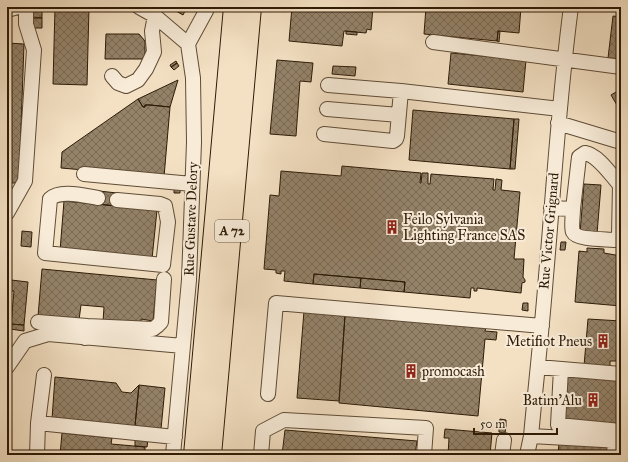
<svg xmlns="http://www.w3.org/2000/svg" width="628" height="462" font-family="'IM FELL Great Primer',serif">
<defs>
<pattern id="building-cross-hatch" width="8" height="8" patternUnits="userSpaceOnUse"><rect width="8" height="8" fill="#948269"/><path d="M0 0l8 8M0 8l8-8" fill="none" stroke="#796a54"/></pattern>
</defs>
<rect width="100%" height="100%" fill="#f4e1c4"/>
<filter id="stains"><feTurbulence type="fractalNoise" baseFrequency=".005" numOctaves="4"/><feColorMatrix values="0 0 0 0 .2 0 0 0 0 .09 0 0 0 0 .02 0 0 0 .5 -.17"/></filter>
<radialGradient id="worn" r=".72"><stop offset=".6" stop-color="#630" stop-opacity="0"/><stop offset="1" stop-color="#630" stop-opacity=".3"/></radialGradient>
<path fill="url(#building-cross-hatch)" stroke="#2d1b07" d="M 33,7 L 42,7 L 42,18 L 33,17 Z
M 55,7 L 89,7 L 87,85 L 53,84 Z
M 169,7 L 187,7 L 183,15 Z
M 292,7 L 373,7 L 371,30 L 367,29 L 366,33 L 344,31 L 342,46 L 289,41 Z
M 426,7 L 521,7 L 519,33 L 498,31 L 497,41 L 424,34 Z
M 601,7 L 621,7 L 621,12 L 600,10 Z
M 613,16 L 621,17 L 621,59 L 608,58 Z
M 32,18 L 42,18 L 42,28 L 32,28 Z
M 346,31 L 357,32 L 357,35 L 346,34 Z
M 498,31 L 500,31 L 499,42 L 497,41 Z
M 106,34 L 139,34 L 145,41 L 145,59 L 105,59 Z
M 7,43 L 24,44 L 19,183 L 7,183 Z
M 451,53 L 526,60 L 523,92 L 448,84 Z
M 277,60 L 313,63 L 311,82 L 300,81 L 296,136 L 270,134 Z
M 176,61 L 177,63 L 171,67 L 170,65 Z
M 177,63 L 179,66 L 174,70 L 171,67 Z
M 333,66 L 356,67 L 355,76 L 332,74 Z
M 178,80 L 170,107 L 150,105 L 145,105 L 145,107 L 143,107 L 138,99 Z
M 621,89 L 621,112 L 611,95 Z
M 138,99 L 143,107 L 145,107 L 145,105 L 150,105 L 170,107 L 164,177 L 61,168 L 62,152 Z
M 413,110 L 514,119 L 510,169 L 409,160 Z
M 514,119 L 519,119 L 515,169 L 510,169 Z
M 342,166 L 421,173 L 420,183 L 421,183 L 422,173 L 428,173 L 428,184 L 430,184 L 431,174 L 494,179 L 493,190 L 495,190 L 496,179 L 502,180 L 501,190 L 520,192 L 514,259 L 524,259 L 523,277 L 525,280 L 525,282 L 522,283 L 521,293 L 477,288 L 477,291 L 474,291 L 474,288 L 471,288 L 470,298 L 404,292 L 405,282 L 314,274 L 313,284 L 284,281 L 285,271 L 281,271 L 281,274 L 276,273 L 276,270 L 264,269 L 270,195 L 279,196 L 281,171 L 341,176 Z
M 584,184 L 601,185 L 597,234 L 580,233 Z
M 174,188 L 180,188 L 180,193 L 174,193 Z
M 99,191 L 117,193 L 116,206 L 98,204 Z
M 64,201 L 157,210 L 152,259 L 60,251 Z
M 22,231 L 32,232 L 31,247 L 21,246 Z
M 561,242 L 566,242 L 565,250 L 560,250 Z
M 587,248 L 604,249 L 604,253 L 621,256 L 620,289 L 621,289 L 621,306 L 575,302 L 579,251 L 587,252 Z
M 42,269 L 157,280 L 153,321 L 141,319 L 141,326 L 103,322 L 104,307 L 81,305 L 79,320 L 38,316 Z
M 314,274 L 361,278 L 360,288 L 313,284 Z
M 361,278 L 405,282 L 404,292 L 360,288 Z
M 11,280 L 28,282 L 24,325 L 11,324 L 14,291 L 10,291 Z
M 523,303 L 528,303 L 528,311 L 522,310 Z
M 304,311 L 345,315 L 339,401 L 297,398 Z
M 345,315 L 486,327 L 485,331 L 497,332 L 496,340 L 485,339 L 478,416 L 339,403 Z
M 588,319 L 621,321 L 621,361 L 610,361 L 610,369 L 584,366 Z
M 10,324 L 24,325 L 24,331 L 10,329 Z
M 566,373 L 621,378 L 621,428 L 562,423 Z
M 55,377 L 116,383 L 122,392 L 131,393 L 139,385 L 135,426 L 52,419 Z
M 139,385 L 165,388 L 161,429 L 135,426 Z
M 500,419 L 506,420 L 506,426 L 499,426 Z
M 499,426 L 506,426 L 505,433 L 499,432 Z
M 445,429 L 492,433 L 490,455 L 448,455 L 449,438 L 444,438 Z
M 285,430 L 417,441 L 415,455 L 282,455 Z
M 62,433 L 112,438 L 111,444 L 145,447 L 145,455 L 60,455 Z
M 135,437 L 148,439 L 147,447 L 135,446 Z
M 559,443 L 611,448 L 611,455 L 558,455 Z"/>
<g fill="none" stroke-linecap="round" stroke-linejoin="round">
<defs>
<path id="minor" d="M 139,7 L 155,16 L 188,44 L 193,78 L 194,142 L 189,280 L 173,455
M 7,10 L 18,7
M 433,42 L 621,67
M 188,44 L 206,11 L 207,7
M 112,76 L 118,83 L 126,86 L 138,80 L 146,69 L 154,52 L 152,31 L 155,16
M 328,85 L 401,91 L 560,109
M 327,109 L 399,115
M 558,123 L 621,142
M 324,134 L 393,141 L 396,139 L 397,136 L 401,91
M 84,174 L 192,184
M 98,198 C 85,196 60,189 50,199 L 45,253 L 163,265 L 168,222 L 165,206 L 160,204 L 117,200
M 551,208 L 573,209 C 573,216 571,227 573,232 C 577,240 606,239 614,240 L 617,238 L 619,234 L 620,185 C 611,175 598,155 585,153 L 579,157 L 573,209
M 7,213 L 25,181 L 34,50 L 26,24 L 26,7
M 38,322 L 87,326
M 85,338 L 87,326 L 153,329 L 157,326 L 161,322 L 164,279
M 7,367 L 25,341 L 48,334 L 183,346
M 538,367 L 621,374
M 561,369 L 558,425 L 621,431
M 268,394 L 276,303 L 542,326
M 38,423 L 44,375
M 531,436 L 621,441
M 37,455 L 38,423 L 175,437
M 261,455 L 263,431 L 284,420 L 426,428 L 424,455
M 502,455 L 504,440
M 527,455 L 531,436 C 536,382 542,329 546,276 C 554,186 559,96 571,7
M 614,455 L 615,440"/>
<path id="highway" d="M 194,455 L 234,7
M 211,455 L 251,7"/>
</defs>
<use href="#minor" stroke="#5f4c36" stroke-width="16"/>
<use href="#highway" stroke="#2d1b07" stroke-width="22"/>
<use href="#minor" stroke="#f8ecd9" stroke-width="14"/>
<use href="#highway" stroke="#f4e1c4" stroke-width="20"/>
</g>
<defs>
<symbol id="building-bare" viewBox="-9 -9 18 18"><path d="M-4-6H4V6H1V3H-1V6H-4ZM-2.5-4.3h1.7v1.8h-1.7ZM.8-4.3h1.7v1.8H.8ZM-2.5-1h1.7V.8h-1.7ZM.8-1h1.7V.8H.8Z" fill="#8f2418" stroke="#f8ecd9" stroke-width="2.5" paint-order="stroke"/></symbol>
</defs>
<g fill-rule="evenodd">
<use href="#building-bare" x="382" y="217" width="20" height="20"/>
<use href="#building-bare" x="593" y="331" width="20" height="20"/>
<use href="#building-bare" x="401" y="361" width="20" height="20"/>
<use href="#building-bare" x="583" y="390" width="20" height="20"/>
</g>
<g text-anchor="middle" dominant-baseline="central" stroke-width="4" stroke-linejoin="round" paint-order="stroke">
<rect fill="#f8ecd9" stroke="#6a5a46" stroke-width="1" x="215" y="220" width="34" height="22" rx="3"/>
<g font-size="13" font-weight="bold" fill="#2d1b07">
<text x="232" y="231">A 72</text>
</g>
<g font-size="14" fill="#2d1b07" stroke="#f8ecd9">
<text transform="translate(191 219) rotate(-88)">Rue Gustave Delory</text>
<text transform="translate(549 231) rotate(-85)">Rue Victor Grignard</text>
</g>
<g font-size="14" fill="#2d1b07" stroke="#f8ecd9" text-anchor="start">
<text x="403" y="219">Feilo Sylvania<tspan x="403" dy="16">Lighting France SAS</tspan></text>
<text x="592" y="341" text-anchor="end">Metifiot Pneus</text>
<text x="422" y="371">promocash</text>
<text x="582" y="400" text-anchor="end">Batim'Alu</text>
</g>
</g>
<rect width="628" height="462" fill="none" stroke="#f4e1c4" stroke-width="24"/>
<rect x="8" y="8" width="612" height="446" fill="none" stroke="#2d1b07" stroke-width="2"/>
<rect x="12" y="12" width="604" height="438" fill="none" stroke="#2d1b07"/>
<path d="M474 428v6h83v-6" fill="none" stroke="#2d1b07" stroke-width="2"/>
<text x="480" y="428" font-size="12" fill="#2d1b07" stroke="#f8ecd9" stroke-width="3" paint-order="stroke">50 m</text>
<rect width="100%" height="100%" filter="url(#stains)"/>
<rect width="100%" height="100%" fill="url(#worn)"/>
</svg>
